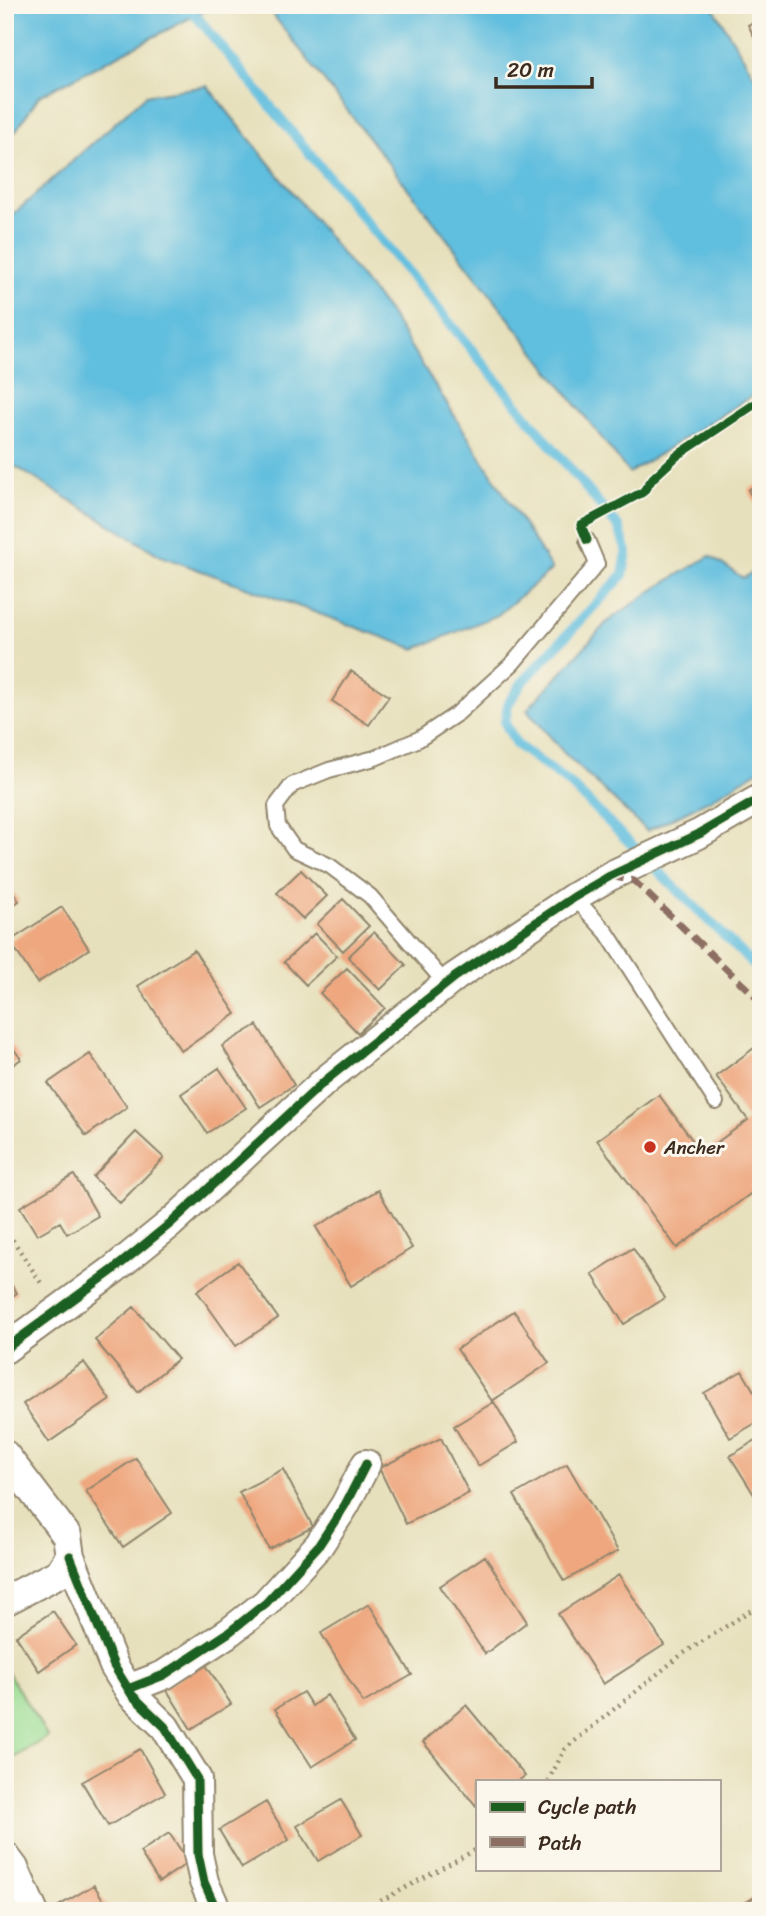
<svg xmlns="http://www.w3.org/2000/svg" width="766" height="1916" font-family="Sriracha,sans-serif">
<rect width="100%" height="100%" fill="#fbf7ec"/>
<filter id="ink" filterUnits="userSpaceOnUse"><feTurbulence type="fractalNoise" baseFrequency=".0143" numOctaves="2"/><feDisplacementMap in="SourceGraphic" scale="14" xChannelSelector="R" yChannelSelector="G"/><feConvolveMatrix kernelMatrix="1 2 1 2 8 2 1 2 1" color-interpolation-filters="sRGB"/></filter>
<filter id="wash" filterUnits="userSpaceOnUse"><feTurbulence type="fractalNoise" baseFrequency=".00686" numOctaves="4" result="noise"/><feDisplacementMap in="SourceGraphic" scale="28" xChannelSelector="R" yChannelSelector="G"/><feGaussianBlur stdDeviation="1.57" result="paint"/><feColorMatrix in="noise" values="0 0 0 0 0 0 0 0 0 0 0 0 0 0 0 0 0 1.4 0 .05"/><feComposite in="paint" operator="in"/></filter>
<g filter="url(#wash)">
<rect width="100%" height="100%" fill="#e7e0bc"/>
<path fill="#9bdd94" stroke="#6b8459" stroke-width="2" d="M 5,1668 L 48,1737 L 5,1763 Z"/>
<path fill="#60bede" stroke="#4e747e" stroke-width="2" d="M 5,5 L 215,5 L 39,96 L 5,147 Z
M 277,5 L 712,5 L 761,87 L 761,390 L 629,473 L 270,11 Z
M 207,86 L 388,311 L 552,569 L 498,615 L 415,649 L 161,556 L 5,460 L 5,222 L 146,95 Z
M 710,556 L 743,578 L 761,567 L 761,769 L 709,800 L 647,831 L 564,753 L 527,710 L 608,621 L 656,588 Z"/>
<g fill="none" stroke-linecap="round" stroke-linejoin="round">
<path stroke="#60bede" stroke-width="10" d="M 187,5 L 619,528 L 627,552 L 623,575 L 522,683 L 508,704 L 505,723 L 516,744 L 570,784 L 761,972"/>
</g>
<g id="blocks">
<path fill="#eea77f" d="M 761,18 L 761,49 L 748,25 Z
M 761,482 L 761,512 L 748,490 Z
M 351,671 L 389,696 L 369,725 L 332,701 Z
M 301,870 L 327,896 L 303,919 L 277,893 Z
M 5,880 L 19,901 L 5,911 Z
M 343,899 L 369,926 L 343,951 L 317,924 Z
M 62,907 L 89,949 L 37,983 L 10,941 Z
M 374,932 L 406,965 L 380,990 L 348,957 Z
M 315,933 L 337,956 L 306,985 L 284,962 Z
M 194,950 L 236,1014 L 181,1051 L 138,986 Z
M 347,968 L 385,1008 L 358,1033 L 320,993 Z
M 257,1025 L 294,1085 L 260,1107 L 222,1046 Z
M 5,1037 L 21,1059 L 5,1071 Z
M 761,1043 L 761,1186 L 677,1248 L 597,1140 L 659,1095 L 702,1153 L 748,1120 L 716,1076 Z
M 90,1054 L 127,1107 L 86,1136 L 48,1083 Z
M 219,1068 L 246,1108 L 207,1133 L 181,1094 Z
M 136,1132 L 164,1158 L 120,1203 L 93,1177 Z
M 74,1175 L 98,1216 L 67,1234 L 60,1222 L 37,1235 L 20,1207 Z
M 378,1190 L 412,1248 L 351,1286 L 316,1227 Z
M 633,1248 L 665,1298 L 624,1324 L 592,1274 Z
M 238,1262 L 278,1318 L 236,1346 L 197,1291 Z
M 5,1276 L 17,1293 L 5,1301 Z
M 134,1307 L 178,1359 L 138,1392 L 95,1340 Z
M 514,1311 L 549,1363 L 492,1401 L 457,1349 Z
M 84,1362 L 110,1400 L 49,1442 L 23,1404 Z
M 742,1371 L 761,1403 L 761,1420 L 730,1438 L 704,1393 Z
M 494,1402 L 518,1442 L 478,1466 L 454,1426 Z
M 761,1437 L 761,1499 L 758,1501 L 730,1456 Z
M 441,1438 L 469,1493 L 406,1524 L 379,1468 Z
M 136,1458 L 172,1513 L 123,1547 L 86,1491 Z
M 567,1464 L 618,1551 L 564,1581 L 514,1495 Z
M 283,1469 L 313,1527 L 269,1549 L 239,1492 Z
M 485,1556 L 527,1622 L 485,1654 L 440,1586 Z
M 619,1575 L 664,1645 L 603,1684 L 558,1614 Z
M 369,1604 L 412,1675 L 363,1703 L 321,1633 Z
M 53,1611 L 76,1645 L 39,1671 L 16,1636 Z
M 204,1662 L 231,1704 L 191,1729 L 165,1687 Z
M 303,1692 L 312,1706 L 327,1695 L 355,1740 L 312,1767 L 275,1709 Z
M 466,1705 L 525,1776 L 518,1781 L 477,1781 L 477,1807 L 423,1742 Z
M 140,1749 L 165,1793 L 108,1826 L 82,1782 Z
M 341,1800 L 362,1835 L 318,1861 L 297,1826 Z
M 266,1802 L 289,1840 L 242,1868 L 219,1830 Z
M 169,1833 L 189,1862 L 159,1882 L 140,1852 Z
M 94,1885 L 110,1911 L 59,1911 L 57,1907 Z
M 761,1893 L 761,1911 L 732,1911 Z"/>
</g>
</g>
<g filter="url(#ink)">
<use href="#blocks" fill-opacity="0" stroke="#91856d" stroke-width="2"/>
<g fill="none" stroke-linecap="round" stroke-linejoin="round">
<defs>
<path id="service" d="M 574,897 L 607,933 L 716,1102
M 446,984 L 370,896 L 330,866 L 294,849 L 278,826 L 276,806 L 292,785 L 329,770 L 375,758 L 419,739 L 458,713 L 513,663 L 597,564 L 587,540"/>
<path id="minor" d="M 5,1349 L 113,1270 L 171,1223 L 326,1080 L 455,977 L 574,897 L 610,876 L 699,834 L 761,798
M 5,1455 L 67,1536 L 70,1556 L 59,1573 L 5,1601
M 70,1556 L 114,1666 L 132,1695 L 165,1727 L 197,1779 L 198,1854 L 204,1882 L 217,1911
M 128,1689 L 164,1675 L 228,1633 L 266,1603 L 319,1545 L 345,1505 L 366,1464
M 5,1856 L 14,1868 L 33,1911"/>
</defs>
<use href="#service" stroke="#91856d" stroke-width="18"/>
<use href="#minor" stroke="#91856d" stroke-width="32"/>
<path stroke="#91856d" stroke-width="4.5" stroke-dasharray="2 5" stroke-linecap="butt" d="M 5,1228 L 43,1286
M 548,1781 L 565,1749 L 681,1655 L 761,1604
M 362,1911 L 477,1849"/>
<use href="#service" stroke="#fff" stroke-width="14"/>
<use href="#minor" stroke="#fff" stroke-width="28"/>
<path stroke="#8d6e63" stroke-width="7" stroke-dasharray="14 7" stroke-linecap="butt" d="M 610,876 L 634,881 L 761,1002"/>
<defs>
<path id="cycleway" d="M 587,540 L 581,525 L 643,492 L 653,478 L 678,455 L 761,400
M 5,1349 L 113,1270 L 171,1223 L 326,1080 L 455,977 L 574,897 L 610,876 L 699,834 L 761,798
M 70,1556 L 114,1666 L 132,1695 L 165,1727 L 197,1779 L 198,1854 L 204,1882 L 217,1911
M 128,1689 L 164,1675 L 228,1633 L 266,1603 L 319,1545 L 345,1505 L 366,1464"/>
</defs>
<use href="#cycleway" stroke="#fbf7ec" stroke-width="13"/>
<use href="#cycleway" stroke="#1b5e20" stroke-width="9"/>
</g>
</g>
<circle fill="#c8321e" stroke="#fbf7ec" stroke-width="2.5" cx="650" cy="1147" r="7"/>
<g text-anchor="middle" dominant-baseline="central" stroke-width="6" stroke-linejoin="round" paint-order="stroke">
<g font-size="19" fill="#3b2a1e" stroke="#fbf7ec" text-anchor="start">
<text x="664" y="1147">Ancher</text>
</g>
</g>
<rect width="766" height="1916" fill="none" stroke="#fbf7ec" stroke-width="28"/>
<rect x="476" y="1780" width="245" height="91" fill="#fbf7ec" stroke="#aea59a" stroke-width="2"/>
<rect x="490" y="1802" width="35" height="10" fill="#1b5e20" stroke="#aea59a" stroke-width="2"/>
<text x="538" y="1814" font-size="21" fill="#3b2a1e">Cycle path</text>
<rect x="490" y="1837" width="35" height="10" fill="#8d6e63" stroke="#aea59a" stroke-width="2"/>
<text x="538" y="1850" font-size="21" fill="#3b2a1e">Path</text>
<path d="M496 77v10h96v-10" fill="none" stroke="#3b2a1e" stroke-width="3.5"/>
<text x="507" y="77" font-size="21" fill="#3b2a1e" stroke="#fbf7ec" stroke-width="5" paint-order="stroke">20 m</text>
</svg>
